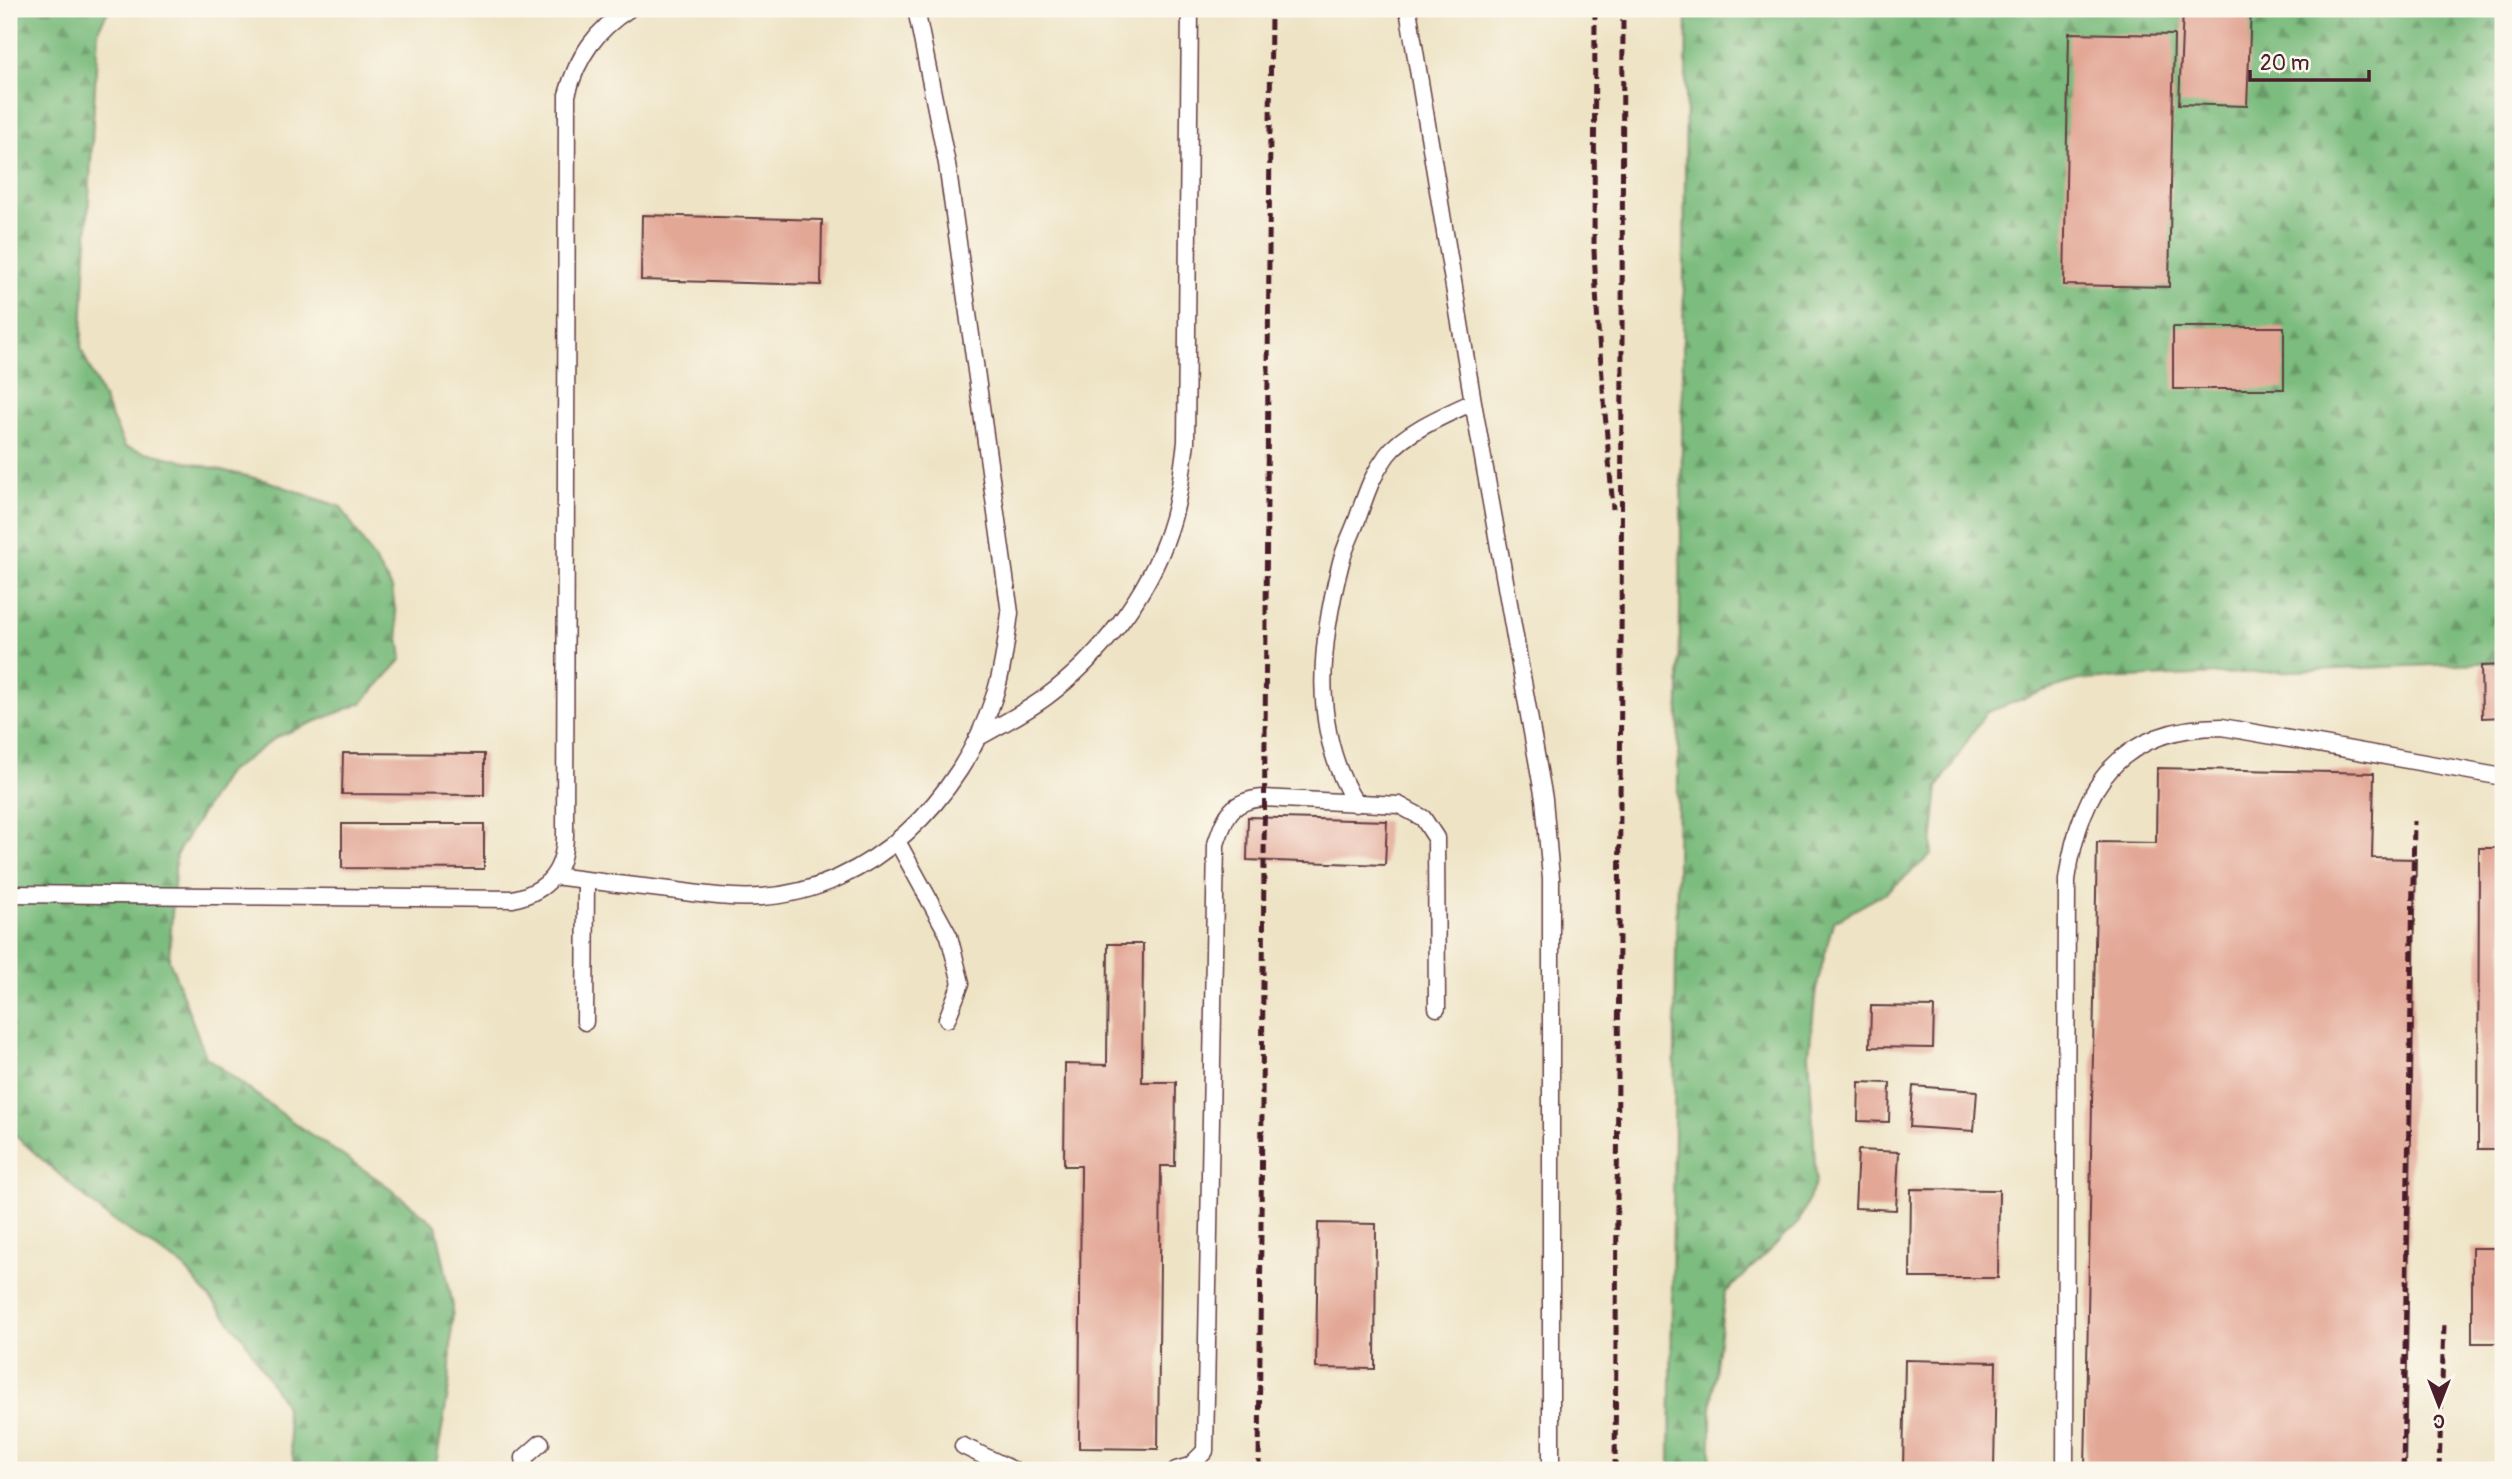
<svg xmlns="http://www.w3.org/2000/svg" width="2512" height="1479" font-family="Pangolin,sans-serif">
<defs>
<pattern id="forest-firs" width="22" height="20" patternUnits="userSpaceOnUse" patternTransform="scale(1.75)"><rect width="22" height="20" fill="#7cbc7e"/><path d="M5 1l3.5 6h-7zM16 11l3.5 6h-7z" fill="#689867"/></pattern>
</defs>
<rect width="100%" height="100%" fill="#fbf7ec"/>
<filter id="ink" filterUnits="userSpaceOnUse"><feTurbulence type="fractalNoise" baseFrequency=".0143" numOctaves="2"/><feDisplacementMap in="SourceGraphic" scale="14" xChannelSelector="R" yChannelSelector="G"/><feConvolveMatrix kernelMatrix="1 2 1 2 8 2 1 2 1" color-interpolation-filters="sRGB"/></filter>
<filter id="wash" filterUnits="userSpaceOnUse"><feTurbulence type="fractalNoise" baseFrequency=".00686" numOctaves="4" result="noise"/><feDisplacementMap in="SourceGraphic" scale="28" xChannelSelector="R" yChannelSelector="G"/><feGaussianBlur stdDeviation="1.57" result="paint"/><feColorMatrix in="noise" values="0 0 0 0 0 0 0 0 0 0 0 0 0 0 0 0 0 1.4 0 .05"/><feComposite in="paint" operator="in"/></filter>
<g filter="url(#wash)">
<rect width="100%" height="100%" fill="#eee3c5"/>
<path fill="url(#forest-firs)" stroke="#636e54" stroke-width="2" d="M 9,9 L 109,9 L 98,30 L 81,349 L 125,447 L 267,481 L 341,507 L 392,588 L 402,659 L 362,703 L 277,737 L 226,774 L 176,855 L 169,959 L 206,1057 L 301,1128 L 382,1182 L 436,1225 L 453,1306 L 449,1387 L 435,1470 L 295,1470 L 284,1404 L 243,1337 L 183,1266 L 105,1215 L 9,1130 Z
M 1687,9 L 2503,9 L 2503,662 L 2079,680 L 2046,690 L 1985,713 L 1938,787 L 1931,855 L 1887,892 L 1833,922 L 1816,989 L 1809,1054 L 1816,1182 L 1799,1222 L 1725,1293 L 1711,1407 L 1711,1470 L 1670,1470 Z"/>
<g id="blocks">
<path fill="#e3a796" d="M 2183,9 L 2251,9 L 2247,106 L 2179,104 Z
M 2069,33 L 2174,35 L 2169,287 L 2064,285 Z
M 642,215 L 822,220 L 821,285 L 641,280 Z
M 2173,327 L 2284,327 L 2284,389 L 2173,389 Z
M 2503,665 L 2503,717 L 2482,718 L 2481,666 Z
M 343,753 L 484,754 L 484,795 L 342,794 Z
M 2157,768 L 2374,773 L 2372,858 L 2416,859 L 2405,1470 L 2085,1470 L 2097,842 L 2156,843 Z
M 1248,817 L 1387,821 L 1385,865 L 1247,860 Z
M 342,824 L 484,824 L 484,869 L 342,868 Z
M 2479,848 L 2503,848 L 2503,1149 L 2478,1149 Z
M 1108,944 L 1143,944 L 1142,1082 L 1176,1082 L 1175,1166 L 1161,1166 L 1158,1449 L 1079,1448 L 1081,1166 L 1064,1166 L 1065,1064 L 1107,1065 Z
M 1871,1006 L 1934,1007 L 1933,1048 L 1870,1047 Z
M 1859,1082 L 1890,1083 L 1889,1122 L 1858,1121 Z
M 1913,1086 L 1977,1091 L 1974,1131 L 1910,1127 Z
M 1858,1150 L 1899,1152 L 1896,1210 L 1855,1208 Z
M 1911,1189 L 1999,1190 L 1998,1278 L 1910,1278 Z
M 1318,1223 L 1376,1224 L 1375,1369 L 1316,1368 Z
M 2472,1248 L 2503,1248 L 2503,1343 L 2472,1343 Z
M 1905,1360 L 1996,1362 L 1994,1470 L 1903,1470 Z"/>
</g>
</g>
<g filter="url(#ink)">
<use href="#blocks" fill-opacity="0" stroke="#633c42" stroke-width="2"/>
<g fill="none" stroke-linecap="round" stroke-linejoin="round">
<defs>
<path id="service" d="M 1408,9 L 1473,402 L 1544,799 L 1551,878 L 1551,1470
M 977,738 C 1001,725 1024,713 1046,697 C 1100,657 1148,595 1169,531 C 1179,502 1182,472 1186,442 L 1190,9
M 1356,804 C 1310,730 1320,643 1341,562 C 1345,546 1353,532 1358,517 C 1367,492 1371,477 1387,455 C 1404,432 1447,414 1473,402
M 897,841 L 949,936 L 961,983 L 947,1019
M 554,876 C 593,881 631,886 670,890 C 700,894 730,899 761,897 C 870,891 962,798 994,697 C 1003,670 1006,642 1010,613 L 947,164 L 916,9
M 9,894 L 513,899 C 548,891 564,872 565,836 L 567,95 C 577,57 596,30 629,9
M 585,1022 L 586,880
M 963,1446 L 1013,1470
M 526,1470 L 524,1458 L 541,1443
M 1176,1470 L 1190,1466 L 1205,1451 L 1216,844 C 1226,815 1230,801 1263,798 L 1399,805 L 1423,818 L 1436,838 L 1437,1008
M 2065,1470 L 2067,880 C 2080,786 2120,727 2222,727 L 2503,777"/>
</defs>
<use href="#service" stroke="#633c42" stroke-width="19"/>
<use href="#service" stroke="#fff" stroke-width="16"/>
<path stroke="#4a1f2b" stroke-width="5" stroke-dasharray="10 5" stroke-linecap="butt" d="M 1595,9 L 1594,250 L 1598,328 L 1613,509
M 1259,1470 L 1271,9
M 1615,1470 L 1621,673 L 1623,9
M 2403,1470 L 2414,821
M 2439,1470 L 2444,1325"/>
</g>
</g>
<rect width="2512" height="1479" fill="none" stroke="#fbf7ec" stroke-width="35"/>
<g transform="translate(2439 1405) rotate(180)" stroke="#fbf7ec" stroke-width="5" paint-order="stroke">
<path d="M0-5L12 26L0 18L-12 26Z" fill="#4a1f2b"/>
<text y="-10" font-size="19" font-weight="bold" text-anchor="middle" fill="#4a1f2b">С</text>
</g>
<path d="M2250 70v10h119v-10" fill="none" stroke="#4a1f2b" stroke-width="3.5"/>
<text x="2260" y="70" font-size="21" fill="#4a1f2b" stroke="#fbf7ec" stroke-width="5" paint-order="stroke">20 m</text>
</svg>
